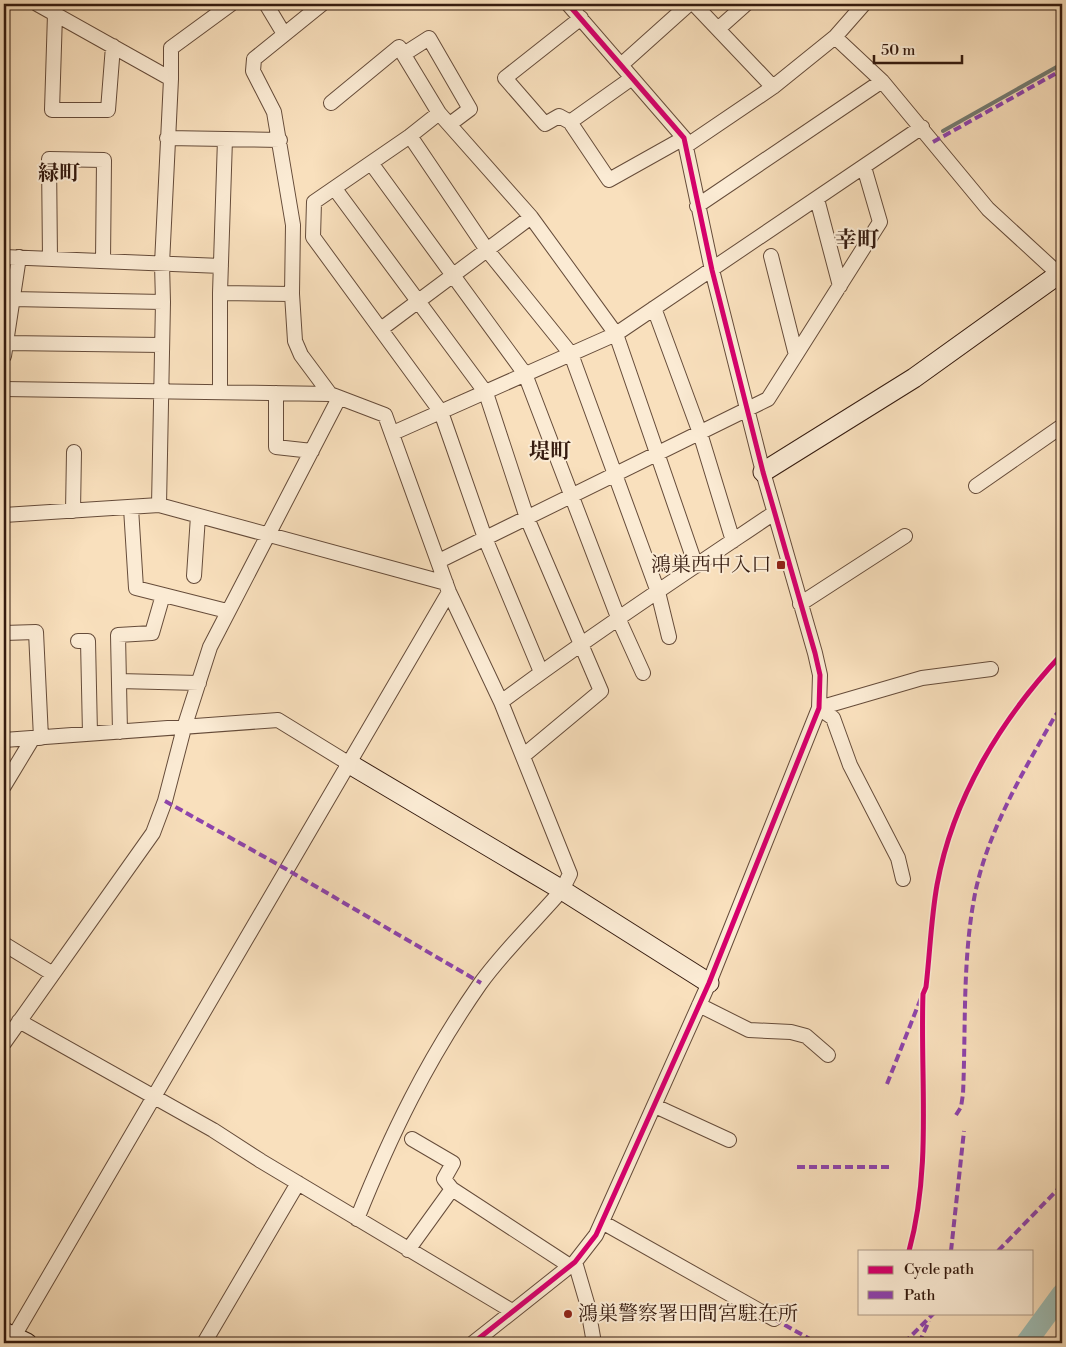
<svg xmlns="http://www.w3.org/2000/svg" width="1066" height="1347" font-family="'Libre Bodoni','Noto Serif JP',serif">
<rect width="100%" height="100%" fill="#f9e0bd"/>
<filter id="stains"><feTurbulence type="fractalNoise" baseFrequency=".004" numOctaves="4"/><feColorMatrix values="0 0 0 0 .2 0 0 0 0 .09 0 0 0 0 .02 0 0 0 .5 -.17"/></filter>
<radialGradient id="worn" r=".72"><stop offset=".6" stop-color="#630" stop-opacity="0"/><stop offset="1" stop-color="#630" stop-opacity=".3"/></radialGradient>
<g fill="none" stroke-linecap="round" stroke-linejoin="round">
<path stroke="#747c73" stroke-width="4" d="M 943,131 L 1062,64"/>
<path stroke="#9ebdb5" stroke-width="21" d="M 1026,1343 L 1062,1294"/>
<defs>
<path id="street" d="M 37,4 L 171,79 L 162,264 L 163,302 L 159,505
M 266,4 L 284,34
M 322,4 L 254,59 L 253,71 L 274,112 L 293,225 L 292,294 L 295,341 L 301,355 L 330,394
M 694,4 L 773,87
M 55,14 L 52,110 L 108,110 L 113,46
M 581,18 L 505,78 L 545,124 L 559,116 L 570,122 L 609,180 L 684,138
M 718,29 L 746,4
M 835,37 L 882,81 L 988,209 L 1062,277
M 404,54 L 429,38 L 470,109 L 450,124
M 621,65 L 689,4
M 171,79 L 171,48 L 231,4
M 331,103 L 399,47 L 439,113 L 531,217 L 616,334 L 696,566
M 439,113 L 410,136 L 314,202 L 313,237 L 441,412 L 485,538 L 541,672
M 570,122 L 632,78
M 410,136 L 487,250 L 571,354 L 658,592 L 669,637
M 167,138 L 280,140
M 686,146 L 773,87 L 835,37 L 864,4
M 371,163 L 525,374 L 619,620 L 643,673
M 335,189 L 486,393 L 527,518 L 601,691 L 523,756
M 817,199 L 840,286
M 697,206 L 882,81
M 771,256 L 796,355
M 4,257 L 221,266
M 50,258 L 49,159 L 104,160 L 103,261
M 220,293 L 292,294
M 12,299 L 163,302
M 654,308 L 700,433 L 733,541
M 381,329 L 531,217
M 6,343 L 162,345
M 4,356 L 19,257
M 4,389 L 330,394 L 385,415 L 449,592 L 501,702 L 570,874 L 562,890 C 535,921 503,952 480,984 C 427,1060 391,1134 357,1219
M 220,392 L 220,293 L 225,139
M 276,393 L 276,447 L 312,451
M 393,433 L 616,334 L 922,127
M 976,486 L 1062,426
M 131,508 L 136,588 L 227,611
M 73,511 L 74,452
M 4,515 L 159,505 L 446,583
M 439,561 L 768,399 L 880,222 L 864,167
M 194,576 L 198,516
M 800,604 L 905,536
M 4,633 L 36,632 L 41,738
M 78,641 L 88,641 L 90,734
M 119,681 L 199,683
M 501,702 C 590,636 682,575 774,513
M 819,708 L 833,718 L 850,765 L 898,858 L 903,879
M 819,708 L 922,678 L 991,669
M 120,732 L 118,635 L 152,633 L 163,595
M 4,740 L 278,720 L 348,763
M 4,786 L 33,738
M 4,944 L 53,974
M 699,1005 L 749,1030 L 791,1032 L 806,1036 L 828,1055
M 19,1021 L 213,1130 L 261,1161 L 512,1311
M 4,1043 L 153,833 L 165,801 L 184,728 L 210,647 L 339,398
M 655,1106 L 729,1140
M 452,1189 L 570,1266
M 602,1222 L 774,1319
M 408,1250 L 452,1189 L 444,1179 L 453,1163 L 412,1139
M 575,1262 L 587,1303 L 594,1343
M 10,1343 L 449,592
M 204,1343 L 298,1183
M 473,1343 L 575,1262 L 596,1235 L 709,983 L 819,708 L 820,675 L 815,653 L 763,472 L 712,270 L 684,138 L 568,4"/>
<path id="secondary" d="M 763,472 L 914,378 L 1059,274
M 348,763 L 562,890 L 709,983
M 4,1332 L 27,1343"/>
</defs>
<use href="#street" stroke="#664c3a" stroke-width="16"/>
<use href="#secondary" stroke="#351b0f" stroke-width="21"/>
<use href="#street" stroke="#fbebd4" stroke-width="14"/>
<use href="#secondary" stroke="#fbebd4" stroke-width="19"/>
<path stroke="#8e44ad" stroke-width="4" stroke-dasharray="8 4" stroke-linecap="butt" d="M 933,142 L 1062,70
M 165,801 L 286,869 L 481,983
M 887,1084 L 921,998
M 956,1115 L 961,1107 L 963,1094 C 966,1027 962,955 976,889 C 990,827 1024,770 1055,716 L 1062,708
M 797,1167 L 891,1167
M 951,1251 L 964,1131
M 998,1251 L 1062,1185
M 774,1319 L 817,1343
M 904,1343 L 934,1313
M 919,1343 L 929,1321
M 1060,1343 L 1062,1341"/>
<defs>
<path id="cycleway" d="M 909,1251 C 932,1167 920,1079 923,994 L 926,987 C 930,952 931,919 937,885 C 953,797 1002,718 1062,654
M 473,1343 L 575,1262 L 596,1235 L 709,983 L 819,708 L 820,675 L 815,653 L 763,472 L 712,270 L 684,138 L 568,4"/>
</defs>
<use href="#cycleway" stroke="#fbebd4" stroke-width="8"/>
<use href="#cycleway" stroke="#d6006c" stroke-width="5"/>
</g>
<g fill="#8f2418" stroke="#fbebd4" stroke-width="2">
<rect x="776" y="560" width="10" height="10" rx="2.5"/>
<circle cx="568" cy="1314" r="5"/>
</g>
<g text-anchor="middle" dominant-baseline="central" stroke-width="4" stroke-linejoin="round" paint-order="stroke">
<g font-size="20" fill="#351b0f" stroke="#fbebd4" text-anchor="end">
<text x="771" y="565">鴻巣西中入口</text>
<text x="578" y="1314" text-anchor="start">鴻巣警察署田間宮駐在所</text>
</g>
<g font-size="21" font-weight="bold" fill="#351b0f" stroke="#fbebd4">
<text x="59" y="174">緑町</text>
<text x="550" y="452">堤町</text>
</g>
<g font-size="22" font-weight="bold" fill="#351b0f" stroke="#fbebd4">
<text x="857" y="240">幸町</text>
</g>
</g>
<rect width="1066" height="1347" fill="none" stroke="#f9e0bd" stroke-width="20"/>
<rect x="5" y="5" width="1056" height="1337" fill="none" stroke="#351b0f" stroke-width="2.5"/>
<rect x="10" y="10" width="1046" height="1327" fill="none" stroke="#351b0f"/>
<rect x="858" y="1250" width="175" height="65" fill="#fbebd4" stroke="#ac9885"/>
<rect x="868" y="1266" width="25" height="8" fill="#d6006c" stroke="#ac9885"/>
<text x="904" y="1274" font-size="15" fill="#351b0f">Cycle path</text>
<rect x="868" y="1291" width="25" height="8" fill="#8e44ad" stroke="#ac9885"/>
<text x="904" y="1300" font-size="15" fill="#351b0f">Path</text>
<path d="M874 55v8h88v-8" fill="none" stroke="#351b0f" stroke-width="2.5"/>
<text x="881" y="55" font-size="15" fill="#351b0f" stroke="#fbebd4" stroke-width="4" paint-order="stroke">50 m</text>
<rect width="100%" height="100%" filter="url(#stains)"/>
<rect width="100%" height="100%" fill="url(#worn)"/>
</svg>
